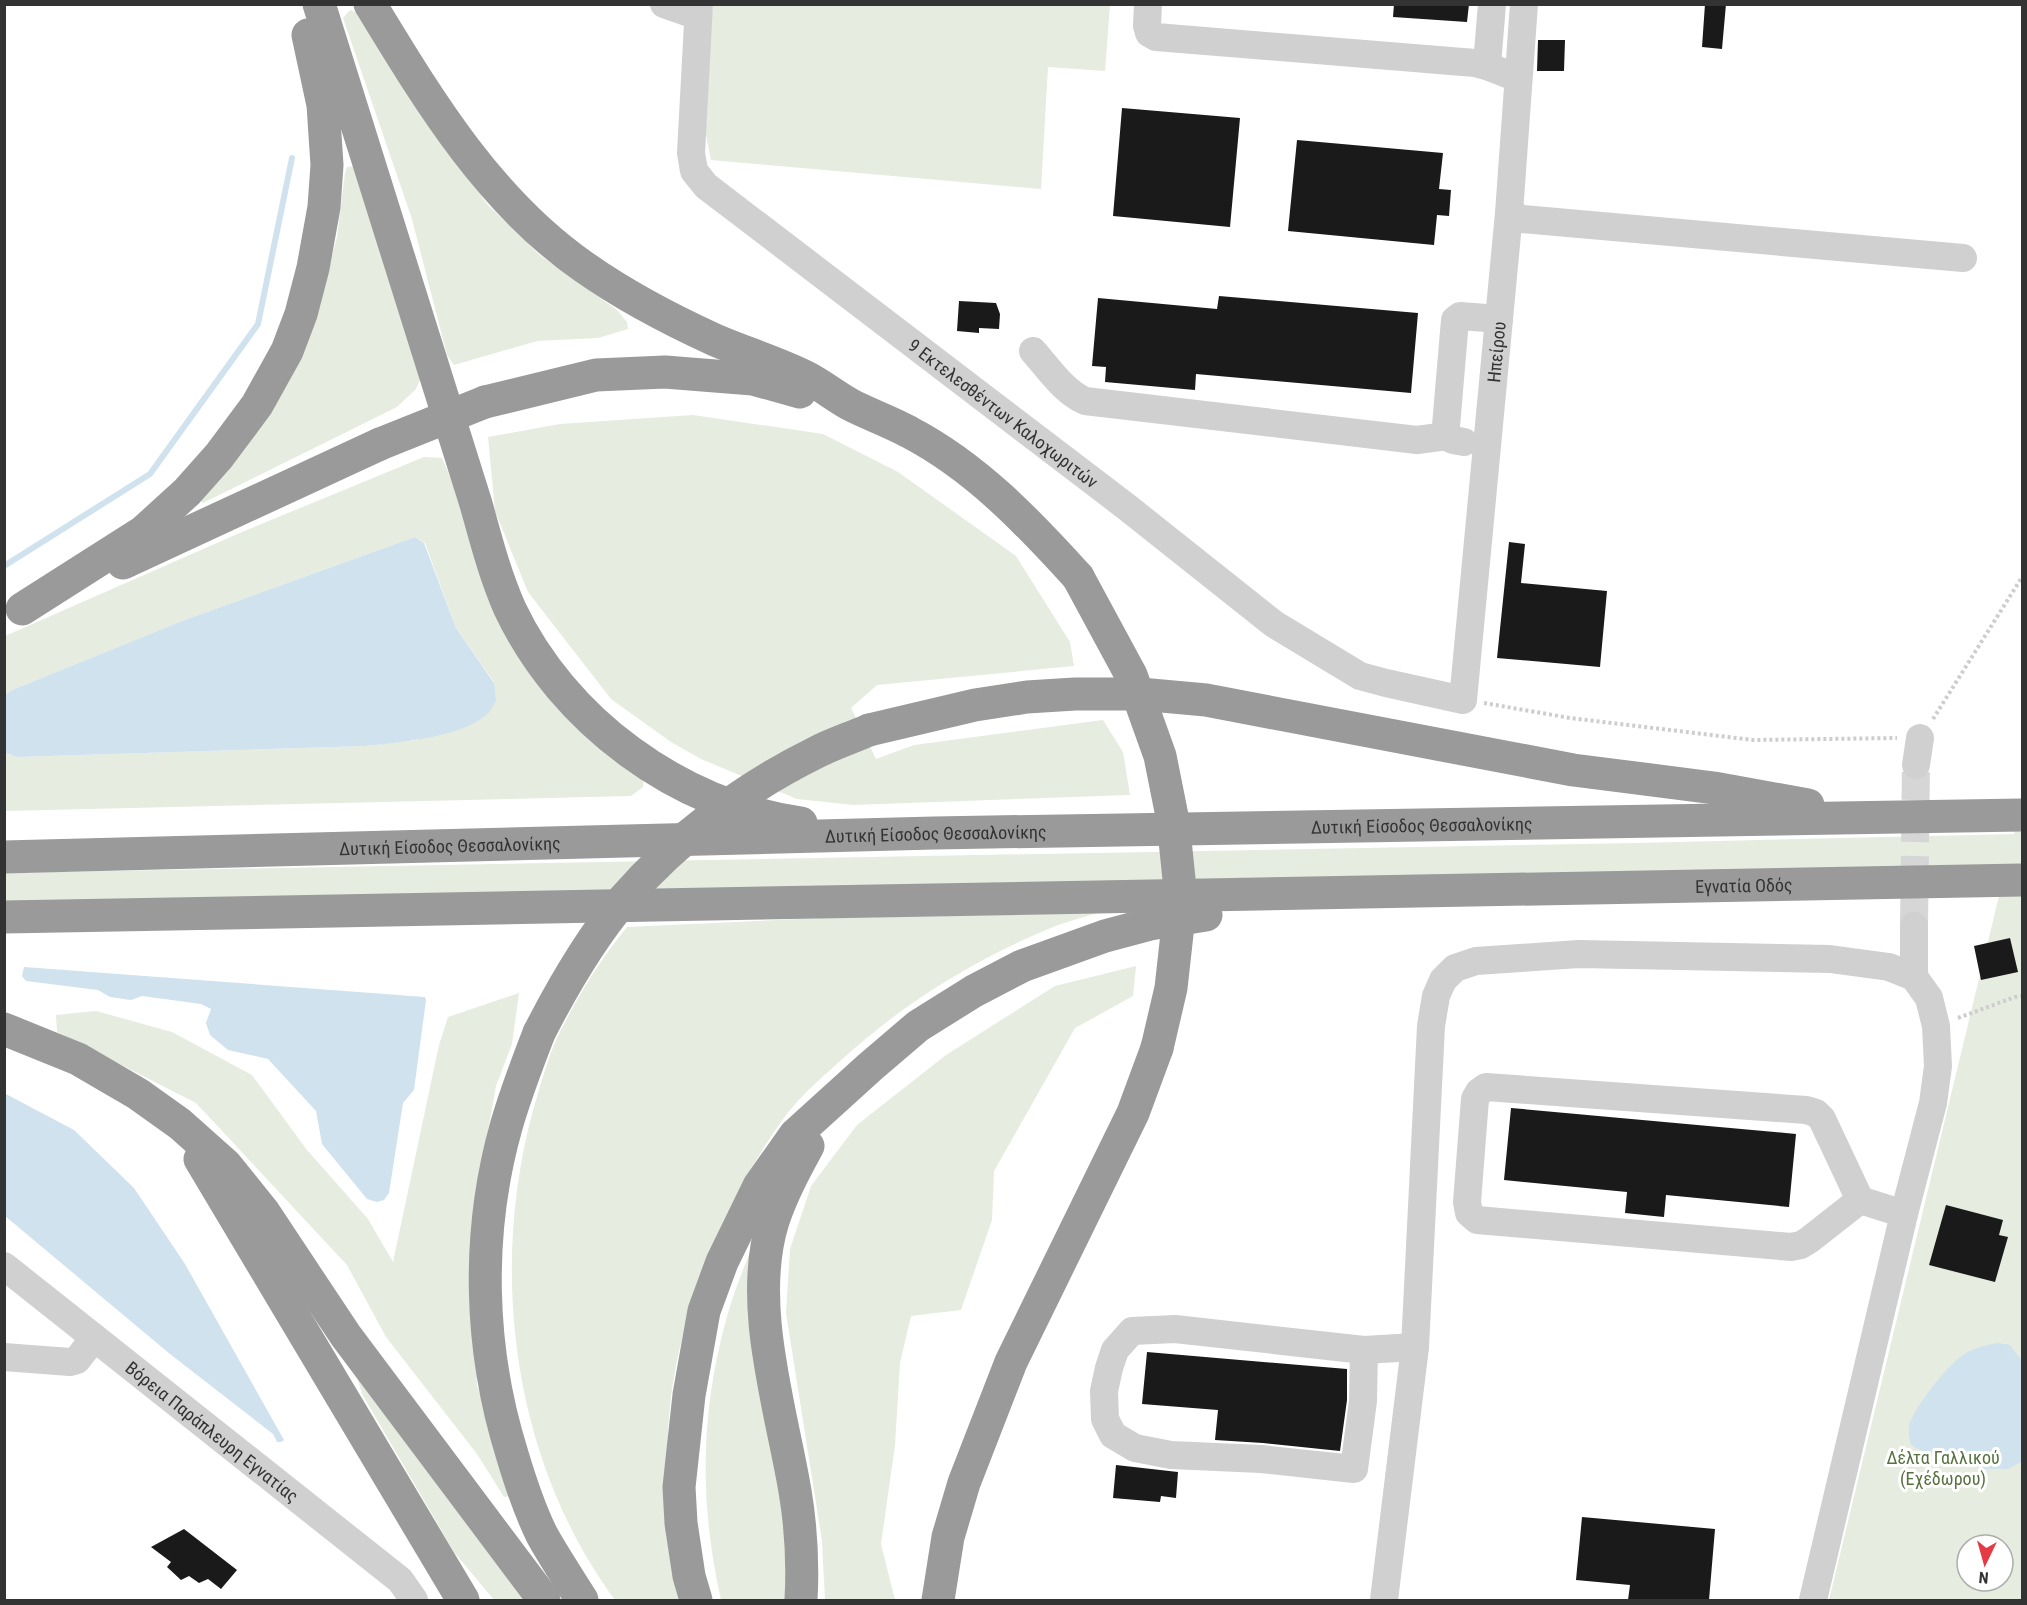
<svg xmlns="http://www.w3.org/2000/svg" width="2027" height="1605" font-family="'Roboto Condensed',sans-serif">
<rect width="100%" height="100%" fill="#fff"/>
<path fill="#e6ecdf" fill-rule="evenodd" d="M 713,5 L 1110,5 L 1105,71 L 1048,67 L 1041,189 L 711,160 L 703,120 Z
M 350,10 L 360,14 L 441,140 L 487,204 L 541,256 L 617,310 L 627,322 L 628,329 L 598,338 L 537,341 L 454,365 L 447,355 L 412,219 L 343,18 Z
M 355,166 L 422,375 L 416,389 L 397,407 L 203,503 L 198,499 L 320,302 L 337,237 L 345,173 L 347,167 Z
M 693,415 L 823,434 L 898,472 L 1016,556 L 1070,642 L 1074,666 L 877,685 L 851,708 L 876,759 L 914,745 L 1103,720 L 1123,752 L 1130,795 L 853,805 L 797,799 L 701,759 L 671,742 L 611,699 L 528,592 L 495,511 L 488,437 L 560,424 Z
M 424,457 L 442,458 L 458,495 L 498,610 L 644,776 L 643,787 L 631,796 L 5,811 L 4,753 L 17,757 L 366,746 L 418,740 L 494,682 L 456,628 L 425,543 L 415,537 L 182,621 L 12,690 L 5,695 L 5,636 L 242,532 Z
M 2022,799 L 2022,1600 L 1829,1600 L 2006,867 L 5,902 L 4,873 L 1636,843 L 2014,834 ZM 1967,1545 L 2003,1545 L 2003,1581 L 1967,1581 Z
M 1128,904 C 1103,912 1077,918 1053,927 C 973,960 902,1004 839,1062 C 820,1079 799,1097 784,1118 C 754,1159 730,1205 711,1252 C 687,1310 669,1376 668,1440 C 667,1456 671,1474 673,1490 C 678,1527 682,1564 687,1600 L 615,1600 C 513,1462 488,1271 534,1107 C 541,1084 547,1060 557,1038 C 576,999 599,961 627,927 Z
M 1136,966 L 1133,996 L 1075,1028 L 994,1171 L 992,1220 L 961,1310 L 911,1316 L 900,1363 L 895,1445 L 881,1544 L 895,1600 L 825,1600 L 822,1541 L 786,1313 L 790,1249 L 811,1186 L 857,1125 L 946,1055 L 1055,986 Z
M 519,993 L 512,1044 L 496,1086 L 477,1192 L 471,1296 L 477,1386 L 516,1495 L 504,1497 L 477,1454 L 386,1337 L 347,1265 L 196,1103 L 57,1032 L 56,1015 L 96,1011 L 172,1032 L 252,1075 L 307,1150 L 368,1219 L 393,1262 L 439,1045 L 448,1017 Z
M 760,1227 L 762,1345 L 792,1600 L 721,1600 C 699,1501 700,1411 728,1313 C 737,1283 749,1255 760,1227 Z
M 351,1356 L 527,1600 L 494,1600 L 454,1552 L 362,1394 Z"/>
<path fill="#cfe2ee" d="M 415,537 L 424,543 L 456,628 L 494,683 L 496,701 C 493,706 490,712 485,716 C 457,738 401,742 366,746 L 17,757 L 5,753 L 5,695 L 12,690 L 182,621 Z
M 24,967 L 425,997 L 426,1000 L 414,1090 L 403,1103 L 389,1193 L 384,1200 L 377,1202 L 367,1199 L 322,1144 L 316,1111 L 268,1059 L 228,1050 L 210,1035 L 206,1023 L 211,1009 L 201,1004 L 142,996 L 131,1000 L 110,997 L 98,990 L 26,981 L 22,976 Z
M 4,1093 L 74,1130 L 134,1188 L 185,1264 L 284,1440 L 281,1442 L 277,1442 L 273,1434 L 170,1354 L 5,1216 Z
M 1998,1343 L 2010,1345 L 2022,1361 L 2022,1462 L 2008,1469 L 1982,1469 L 1957,1462 L 1937,1459 L 1911,1445 C 1910,1440 1908,1433 1909,1427 C 1912,1409 1948,1365 1963,1355 C 1973,1348 1986,1345 1998,1343 Z"/>
<g fill="none" stroke-linecap="round" stroke-linejoin="round">
<path stroke="#cfe2ee" stroke-width="6" d="M 4,566 L 150,474 L 258,324 L 292,158"/>
</g>
<path fill="#1a1a1a" d="M 1394,4 L 1469,4 L 1467,22 L 1393,17 Z
M 1705,4 L 1726,4 L 1722,49 L 1702,47 Z
M 1538,40 L 1565,40 L 1564,71 L 1537,71 Z
M 1122,108 L 1240,118 L 1230,227 L 1113,216 Z
M 1297,140 L 1443,153 L 1439,189 L 1451,190 L 1449,216 L 1437,215 L 1434,245 L 1288,231 Z
M 1219,296 L 1418,313 L 1411,393 L 1196,374 L 1195,390 L 1105,382 L 1106,367 L 1092,366 L 1098,298 L 1217,309 Z
M 959,301 L 996,303 L 1000,314 L 999,329 L 979,328 L 979,333 L 957,331 Z
M 1509,542 L 1525,544 L 1521,583 L 1607,591 L 1600,667 L 1497,658 Z
M 2010,938 L 2018,972 L 1981,980 L 1974,946 Z
M 1511,1108 L 1796,1134 L 1789,1207 L 1666,1195 L 1664,1217 L 1625,1213 L 1627,1192 L 1504,1180 Z
M 1946,1205 L 2003,1220 L 1999,1235 L 2008,1237 L 1995,1282 L 1929,1265 Z
M 1147,1352 L 1347,1369 L 1347,1400 L 1340,1451 L 1263,1443 L 1215,1440 L 1218,1410 L 1142,1404 Z
M 1116,1465 L 1178,1472 L 1176,1498 L 1161,1496 L 1160,1502 L 1113,1498 Z
M 1582,1517 L 1715,1529 L 1709,1600 L 1628,1600 L 1630,1585 L 1576,1580 Z
M 184,1529 L 237,1570 L 221,1589 L 208,1579 L 199,1583 L 189,1576 L 181,1580 L 167,1567 L 171,1562 L 151,1547 Z"/>
<g fill="none" stroke-linecap="round" stroke-linejoin="round">
<path stroke="#d6d6d6" stroke-width="28" stroke-dasharray="28 14" stroke-linecap="butt" d="M 1914,926 L 1916,765"/>
<path stroke="#cdcdcd" stroke-width="4" stroke-dasharray="3 3" stroke-linecap="butt" d="M 1484,703 L 1570,718 L 1753,740 L 1897,738
M 1933,719 L 2022,577
M 1958,1018 L 2015,997 L 2022,996"/>
<g stroke="#d0d0d0" stroke-width="28">
<path d="M 664,4 L 698,16"/>
<path id="s1" d="M 699,4 L 691,153 L 694,171 L 706,186 L 1128,508 L 1274,624 L 1360,676 L 1386,683 L 1463,700 L 1509,213 L 1524,4"/>
<path d="M 1148,4 L 1147,26 L 1149,33 L 1156,37 L 1475,63 C 1490,66 1503,73 1518,78"/>
<path d="M 1487,65 L 1492,4"/>
<path d="M 1509,213 L 1522,219 L 1963,258"/>
<path d="M 1033,351 C 1048,368 1064,392 1085,401 L 1417,440 L 1447,436"/>
<path d="M 1464,442 L 1453,440 L 1447,436 L 1446,426 L 1455,320 L 1460,316 L 1499,319"/>
<path d="M 1916,765 L 1920,738"/>
<path d="M 1860,1200 L 1809,1240 L 1801,1245 L 1791,1247 L 1477,1220 L 1469,1213 L 1467,1202 L 1475,1099 L 1479,1092 L 1486,1087 L 1806,1110 L 1816,1113 L 1822,1119 L 1860,1200 L 1904,1214"/>
<path id="s2" d="M 4,1266 L 400,1580 L 414,1600"/>
<path d="M 1364,1350 L 1175,1329 L 1132,1331 L 1115,1350 L 1109,1368 L 1104,1391 L 1105,1419 L 1113,1435 L 1135,1448 L 1171,1455 L 1261,1459 L 1354,1469 L 1363,1401 L 1364,1350 L 1415,1347"/>
<path d="M 4,1357 L 70,1362 L 77,1360 L 94,1338"/>
<path d="M 1384,1600 L 1415,1347 L 1431,1026 L 1436,996 L 1443,980 L 1455,968 L 1476,961 L 1579,954 L 1830,959 L 1889,967 L 1914,977"/>
<path d="M 1813,1600 L 1904,1214 L 1933,1103 L 1938,1066 L 1936,1026 L 1929,998 L 1914,977 L 1914,926"/>
</g>
<g stroke="#9a9a9a" stroke-width="33">
<path d="M 319,4 L 476,504 C 486,540 495,575 510,609 C 563,721 679,806 801,823"/>
<path d="M 370,4 C 429,101 489,201 584,267 C 625,296 669,319 715,340 C 745,353 776,362 806,377 C 822,385 837,398 853,406 C 871,415 891,422 909,432 C 976,467 1028,522 1078,577"/>
<path d="M 485,402 L 596,375 L 665,372 L 753,379 L 800,392"/>
<path d="M 123,563 L 380,444"/>
<path d="M 22,609 L 143,532 L 187,492 L 219,456 L 257,405 L 287,351 L 301,314 L 313,268 L 324,207 L 327,165 L 323,105 L 308,35"/>
<path d="M 869,730 L 975,705 L 1027,697 L 1075,694 L 1140,694 L 1206,700 L 1573,770 L 1714,788 L 1808,805"/>
<path id="s3" d="M 4,857 L 934,833 L 2022,815"/>
<path id="s4" d="M 4,917 L 2022,880"/>
<path d="M 4,1029 L 78,1059 L 138,1094 L 180,1124 L 226,1165 L 263,1211 L 346,1336 L 544,1600"/>
<path d="M 539,1033 C 527,1064 515,1095 506,1127 C 476,1234 479,1349 512,1454 C 520,1481 529,1509 542,1535 C 554,1557 569,1579 582,1600"/>
<path d="M 200,1159 L 463,1600"/>
<path d="M 696,1600 L 689,1576 L 681,1523 L 679,1487 L 689,1395 L 704,1311 L 722,1262 L 759,1186 L 795,1135 L 870,1067 L 918,1026 L 974,991 L 1022,966 L 1105,936 L 1150,924 L 1206,915"/>
<path d="M 801,1600 C 803,1564 801,1527 795,1491 C 781,1408 747,1304 773,1221 C 782,1194 795,1170 808,1146"/>
<path d="M 938,1600 L 948,1537 L 964,1483 L 1011,1362 L 1133,1113 L 1157,1048"/>
</g>
<path stroke="#9a9a9a" stroke-width="33" d="M 380,444 L 485,402
M 1078,577 L 1131,675 L 1160,756 L 1173,821 L 1179,879 L 1177,934 L 1171,988 L 1157,1048
M 539,1033 C 563,986 590,939 624,899 C 676,839 744,788 815,753 C 832,744 851,738 869,730"/>
</g>
<g text-anchor="middle" dominant-baseline="central" stroke-width="6" stroke-linejoin="round" paint-order="stroke">
<g font-size="18" fill="#333" stroke="#fff">
<text stroke="none"><textPath href="#s1" startOffset="1460">Ηπείρου</textPath></text>
<text stroke="none"><textPath href="#s1" startOffset="561">9 Εκτελεσθέντων Καλοχωριτών</textPath></text>
<text stroke="none"><textPath href="#s3" startOffset="1418">Δυτική Είσοδος Θεσσαλονίκης</textPath></text>
<text stroke="none"><textPath href="#s3" startOffset="932">Δυτική Είσοδος Θεσσαλονίκης</textPath></text>
<text stroke="none"><textPath href="#s3" startOffset="446">Δυτική Είσοδος Θεσσαλονίκης</textPath></text>
<text stroke="none"><textPath href="#s4" startOffset="1740">Εγνατία Οδός</textPath></text>
<text stroke="none"><textPath href="#s2" startOffset="266">Βόρεια Παράπλευρη Εγνατίας</textPath></text>
</g>
<g font-size="18" fill="#56703f" stroke="#fff">
<text x="1943" y="1457">Δέλτα Γαλλικού<tspan x="1943" dy="21">(Εχέδωρου)</tspan></text>
</g>
</g>
<rect width="2027" height="1605" fill="none" stroke="#333333" stroke-width="12"/>
<g transform="translate(1985 1563) rotate(185)"><circle r="28" fill="#ffffff" stroke="#adadad" stroke-width="1.5"/>
<path d="M0-4.5L10 22L0 15L-10 22Z" fill="#e63946"/>
<text y="-9" font-size="16" font-weight="bold" text-anchor="middle" fill="#333333">N</text>
</g>
</svg>
